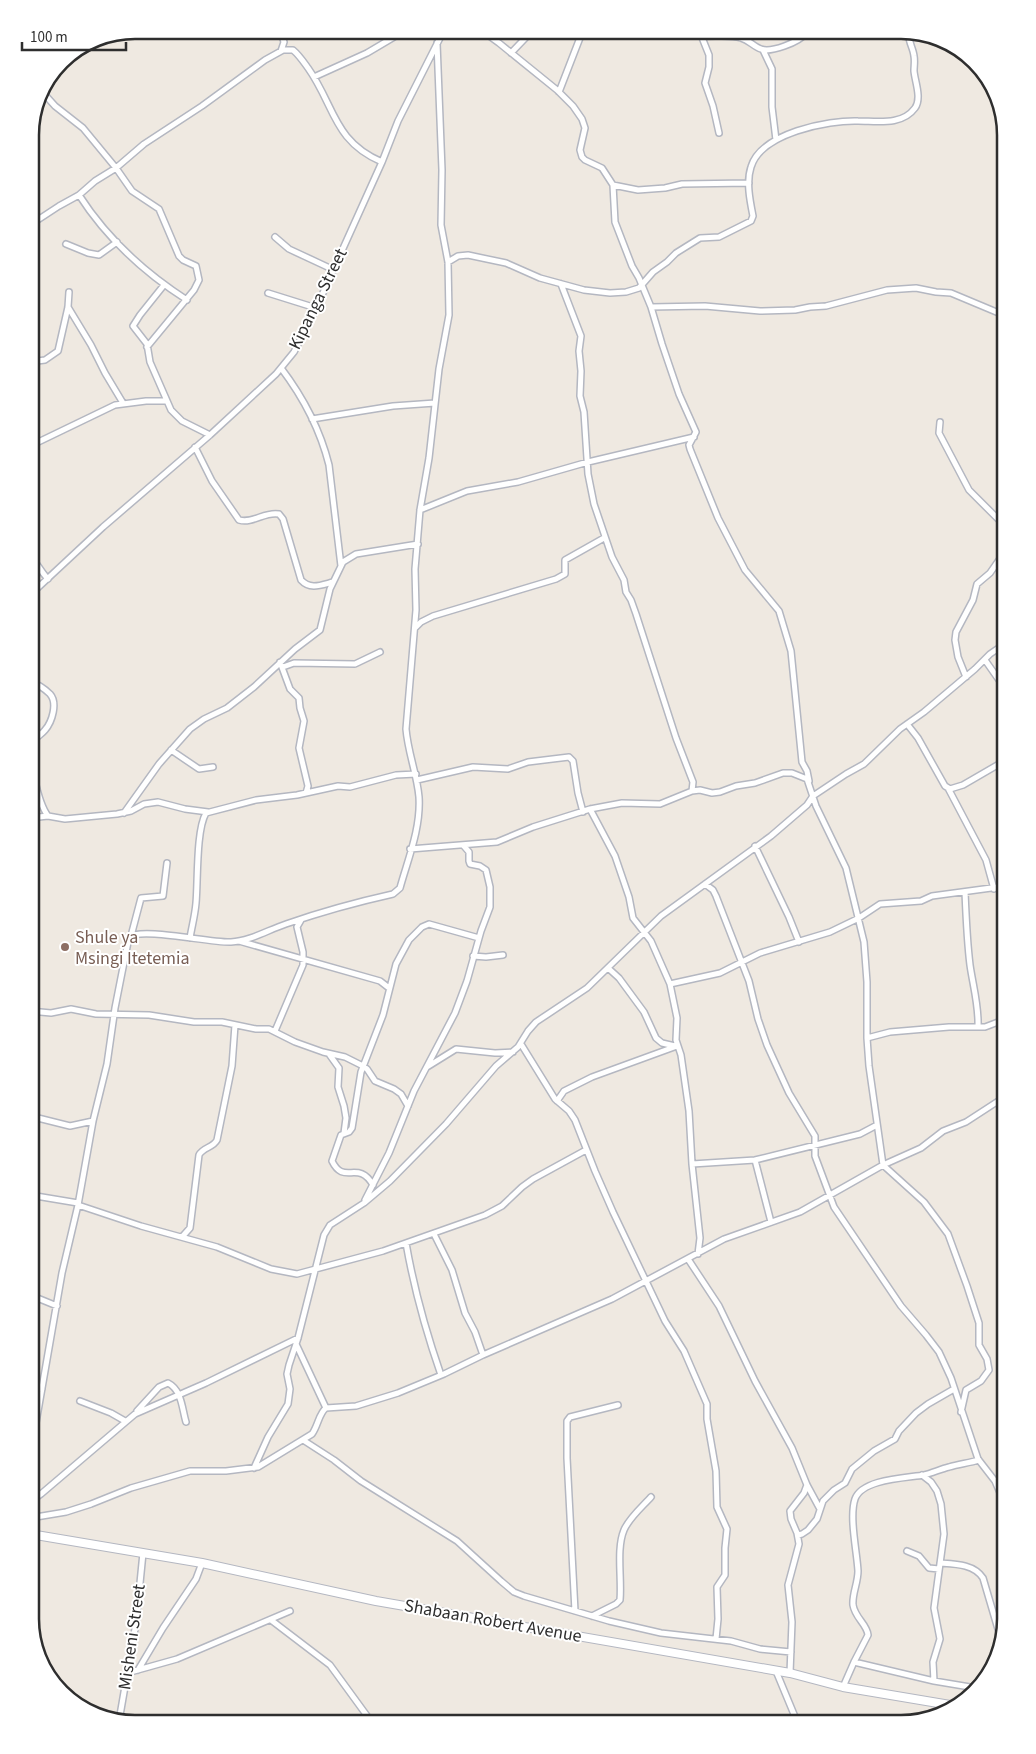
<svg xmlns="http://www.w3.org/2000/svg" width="1036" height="1754" font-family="'Source Sans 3',sans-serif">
<rect width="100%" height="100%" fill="#efe9e1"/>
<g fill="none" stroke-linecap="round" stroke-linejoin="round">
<defs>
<path id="street" d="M 280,30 L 284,42 L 281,51
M 481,30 L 499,43 L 557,90 L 573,106 L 582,119 L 585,128 L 580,150 L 582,157 L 585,160 L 602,168 L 613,185 L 615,222 L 632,266 L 639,278 L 651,307 L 662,344 L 679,394 L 696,432 L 689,445 L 690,449 L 718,518 L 745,570 L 779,611 L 791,651 L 802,762 L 807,771 L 809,781
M 699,30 L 709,55 L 709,67 L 705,83 L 713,106 L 719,133
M 701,36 C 714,37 728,34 741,38 C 749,40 754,47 761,49 C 771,53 799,42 805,34 L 805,30
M 763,50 L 772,69 L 772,107 L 776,140
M 511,53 L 533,30
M 314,77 L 367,53 L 394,37 L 395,33 L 393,30
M 559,92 L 583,30
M 38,94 L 46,96 L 55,106 L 83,128 L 116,168 L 132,191 L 159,209 L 179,256 L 183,260 L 196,266 L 199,280 L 194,290 L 147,347
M 613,185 L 638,190 L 665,188 L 682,184 L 749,183
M 79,195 C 106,237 145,273 187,300
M 30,225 L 59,206 L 79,195 L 95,181 L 116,168 L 144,144 L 202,106 L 265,60 L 283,50 L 293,50 C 299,55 303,61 308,68 C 335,106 333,141 382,162
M 275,237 L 289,249 L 334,270
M 66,244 L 88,253 L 99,255 L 117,242
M 448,262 L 458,256 L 468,255 L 506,263 L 540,278 L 584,290 L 610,293 L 626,292 L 639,288 L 653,272 L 667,262 L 676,253 L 700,238 L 719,237 L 751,221 L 753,216 C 750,201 746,182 751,167 C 761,133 828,120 858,121 C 877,121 902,126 915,108 C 922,98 915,82 914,71 C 914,66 915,61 914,56 C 913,47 907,40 909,31
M 561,284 L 581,336 L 579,351 L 581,371 L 580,396 L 584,412 L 588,474 L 594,504 L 612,557 L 624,580 L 626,592 L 631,600 L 636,614 L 676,738 L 693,782 L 692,791
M 164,285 L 140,315 L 133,326 L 147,344 L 150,362 L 171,410 L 182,421 L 210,435
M 268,293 L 316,308
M 68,307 L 91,345 L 105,373 L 123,403
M 651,307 L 705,306 L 760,311 L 795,310 L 810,307 L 826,306 L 887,290 L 916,288 L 936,292 L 951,293 L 1006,316
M 30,362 L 45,360 L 58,351 L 68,307 L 69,292
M 281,368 C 303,397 320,429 329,465 L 341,566
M 312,419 L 393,406 L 435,403
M 940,422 L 939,433 L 969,490 L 1006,527
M 30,446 L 115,405 L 146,401 L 167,401
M 195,447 L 212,481 L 239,520 C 253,524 265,511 279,514 L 283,519 L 301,580 C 310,590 321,585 333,582
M 420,510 L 467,491 L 518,482 L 588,462 L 694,437
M 30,557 C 37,562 41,572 48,579
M 30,595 L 103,527 L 210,435 L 276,374 L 294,352 L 313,315 L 382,162 L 398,121 L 444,30
M 415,628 L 421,622 L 433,616 L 556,579 L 565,574 L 565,560 L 604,538
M 985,660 L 1006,690
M 280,662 L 290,689 L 299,698 L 300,708 L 304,721 L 299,748 L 308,786 L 306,793
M 283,667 L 294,663 L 355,664 L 380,652
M 966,677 L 958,657 L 955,640 L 956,632 L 973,600 L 977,584 L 990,573 L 999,560 L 1006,554
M 30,681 C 37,684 45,689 50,694 C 58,703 52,722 45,730 C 42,734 36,737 34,741 C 26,755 39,804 48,816
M 907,724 L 918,738 L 945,786 L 950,789 L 963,785 L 1006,760
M 171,750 L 199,769 L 213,767
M 417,780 L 473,767 L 508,769 L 528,762 L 569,757 L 573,761 L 578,793 L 583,812
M 948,788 L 986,860 L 994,889
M 590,809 L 615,856 L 629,897 L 633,918 L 651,941 L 670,984 L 677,1018 L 676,1040 L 681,1055 L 689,1111 L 692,1164 L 700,1238 L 698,1254
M 124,813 L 159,764 L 190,729 L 204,719 L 227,708 L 254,687 L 295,649 L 320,630 L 330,589 L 343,562 L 356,554 L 418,544
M 30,818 L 48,816 L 65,819 L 117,814 L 131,811 L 144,804 L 158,802 L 185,809 L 208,812
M 755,846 L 789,917 L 799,942
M 410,849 L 497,842 L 533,827 L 590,809 L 622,803 L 660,804 L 692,791 L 700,790 L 712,793 L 720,792 L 736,786 L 755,783 L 783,773 L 792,773 L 807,779 L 816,806 L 846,868 L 864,942 L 867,982 L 867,1038 L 869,1066 L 883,1165 L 924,1202 L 948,1234 L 967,1286 L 979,1323 L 979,1345 L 987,1359 L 989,1370 L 981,1381 L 966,1390 L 961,1412
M 705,884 L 713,890 L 716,896 L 749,981 L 758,1019 L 767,1045 L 789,1093 L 815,1136 L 815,1156 L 834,1207 L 901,1306 L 926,1335 L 939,1352 L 951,1378 L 978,1459 L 995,1481 L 1006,1507
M 965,892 C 966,916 967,941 970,965 C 973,986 979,1006 978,1027
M 131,936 L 141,898 L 163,896 L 167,863
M 190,938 C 192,926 195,915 196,903 C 198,881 196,830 206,813 L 256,800 L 297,795 L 338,786 L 350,787 L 396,775 L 416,774
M 239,941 L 380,981 L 389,988
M 473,956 L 486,957 L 503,955
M 608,968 L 619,978 L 644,1012 L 656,1038 L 662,1043 L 675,1046
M 670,984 L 720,973 L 760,953 L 830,932 L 859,918 L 880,904 L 921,901 L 932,896 L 1006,886
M 30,1011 L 51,1013 L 71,1009 L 96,1014 L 149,1015 L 194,1022 L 222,1022 L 256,1029 L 269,1029 L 295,1042 L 323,1052 L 345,1057 L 363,1066 L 367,1069 L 375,1081 L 394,1089 L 401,1094 L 408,1106
M 275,1031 L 303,965 L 303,952 L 297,927 L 301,920
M 867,1038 L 890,1032 L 949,1027 L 985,1027 L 1006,1019
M 521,1044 L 555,1099 L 569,1111 L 575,1120 L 595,1171 L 613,1212 L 665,1321 L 684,1351 L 707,1404 L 707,1419 L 716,1471 L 717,1507 L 727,1529 L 725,1548 L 725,1575 L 717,1587 L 718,1619 L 716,1639
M 329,1054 L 339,1068 L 338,1087 L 344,1106 L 346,1118 L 344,1133
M 427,1067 L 456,1049 L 495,1053 L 513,1052
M 557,1101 L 564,1091 L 592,1077 L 677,1046
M 30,1116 L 70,1126 L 93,1121
M 755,1160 L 771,1222
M 692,1164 L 755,1160 L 860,1134 L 877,1125
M 373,1185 C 358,1159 344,1186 332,1161 L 341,1135 L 349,1132 L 352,1128 L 361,1072 L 383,1015 L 396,964 L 409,940 L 422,927 L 429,924 L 479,938
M 30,1195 L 78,1203
M 365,1200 L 389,1153 L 414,1091 L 455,1013 L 467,981 L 481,931 L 490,907 L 490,887 L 486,870 L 480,866 L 470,864 L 469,861 L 469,852 L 463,845
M 78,1205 L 141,1226 L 217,1247 L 271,1269 L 297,1274 L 383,1251 L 485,1215 L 502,1206 L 522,1187 L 533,1179 L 586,1150
M 434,1234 L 452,1270 L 465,1313 L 475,1332 L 483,1355
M 182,1237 L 190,1228 L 199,1155 C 203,1147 213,1148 217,1140 L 232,1066 L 235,1025
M 406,1243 C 414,1289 426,1332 441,1375
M 688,1259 L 719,1306 L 755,1381 L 792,1448 L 807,1485 L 820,1509
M 30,1295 L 57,1306
M 296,1344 L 326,1408
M 30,1388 L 42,1389
M 80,1401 L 111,1413 L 125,1421
M 137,1411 L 159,1387 L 168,1383 C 182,1390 182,1409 186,1422
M 303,1440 L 334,1460 L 361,1481 L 457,1541 L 501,1581 L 514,1592 L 524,1596 L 609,1621 L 661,1633 L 731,1641 L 760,1649 L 791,1652
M 30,1457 L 62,1273 L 78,1205 L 93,1121 L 107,1064 L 115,1008 L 129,937 C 142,927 210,943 231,942 C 250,941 268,930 286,924 C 321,912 357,902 393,894 L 400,888 C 408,859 421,828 419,797 C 417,774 408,753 406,729 L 416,610 L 415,569 L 420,510 L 429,458 L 439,369 L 449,315 L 448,262 L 441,225 L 442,170 L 437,43
M 254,1468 L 268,1437 L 288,1404 L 290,1389 L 287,1374 L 289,1365 L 298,1338 L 324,1235 L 330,1225 L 364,1203 L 390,1181 L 446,1124 L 496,1066 L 518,1047 L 528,1031 L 536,1022 L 587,988 L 661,916 L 771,836 L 807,805 L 813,796 L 846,774 L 864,764 L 900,729 L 924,712 L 975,669 L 990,654 L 1006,643
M 922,1475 L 931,1482 L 937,1491 L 941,1504 L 944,1534 L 934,1608 L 940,1639 L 933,1662 L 934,1681
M 30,1502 L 41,1494 L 135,1414 L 206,1383 L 298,1338
M 30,1518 L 66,1512 L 91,1504 L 131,1488 L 190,1471 L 226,1471 L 258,1467 L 312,1434 C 318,1426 319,1413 326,1408 L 356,1406 L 398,1393 L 444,1374 L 483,1355 L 612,1299 L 724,1239 L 800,1212 L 883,1165 L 921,1148 L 943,1131 L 966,1122 L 1006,1096
M 798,1535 L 802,1534 L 808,1530 L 817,1519 L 823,1501 L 834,1490 L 845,1483 L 852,1469 L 874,1451 L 895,1439 L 899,1431 L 916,1413 L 928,1404 L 954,1389
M 907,1551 L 919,1556 L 929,1568 L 939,1569
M 940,1563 C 955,1564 974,1564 983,1578 L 998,1629
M 575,1611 L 567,1458 L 567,1421 L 570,1417 L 618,1405
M 592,1616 L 616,1604 L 620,1600 C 622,1579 616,1549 624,1530 C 629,1518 642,1507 651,1497
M 271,1620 L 330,1665 L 373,1724
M 854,1662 L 934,1681 L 976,1688
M 138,1670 L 163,1628 L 196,1579 L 202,1563
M 776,1671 L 798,1724
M 127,1673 L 177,1659 L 290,1611
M 790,1673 L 792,1622 L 788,1585 L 799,1544 L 797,1533 L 791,1519 L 790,1511 L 804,1493 L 807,1485
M 843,1687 L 854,1662 L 868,1635 C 867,1624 855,1618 853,1605 C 852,1594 858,1583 858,1571 C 857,1552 849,1517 855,1499 C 862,1479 906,1478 924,1475 C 932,1473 941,1469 949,1467 C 959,1464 969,1463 979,1460
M 119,1721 L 136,1623 L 143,1553"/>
<path id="secondary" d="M 30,1534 L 202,1563 L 376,1601 L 790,1673 L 843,1687 L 956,1706"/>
</defs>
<use href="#street" stroke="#b4b7c1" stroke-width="8"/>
<use href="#secondary" stroke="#b4b7c1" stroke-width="10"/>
<use href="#street" stroke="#fff" stroke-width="5"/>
<use href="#secondary" stroke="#fff" stroke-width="8"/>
</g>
<circle fill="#8d6e63" stroke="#fff" stroke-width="2" cx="65" cy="947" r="5"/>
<g text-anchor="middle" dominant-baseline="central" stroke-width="4" stroke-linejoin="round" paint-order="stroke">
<g font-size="18" fill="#2e2e2e" stroke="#fff">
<text transform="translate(318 299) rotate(-64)">Kipanga Street</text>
<text transform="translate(493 1621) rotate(10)">Shabaan Robert Avenue</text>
<text transform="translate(132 1637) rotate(-82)">Misheni Street</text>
</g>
<g font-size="18" fill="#785e54" stroke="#fff" text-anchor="start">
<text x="75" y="937">Shule ya<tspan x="75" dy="21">Msingi Itetemia</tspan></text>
</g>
</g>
<path d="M0 0H1036V1754H0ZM135 39H901A96 96 0 0 1 997 135V1619A96 96 0 0 1 901 1715H135A96 96 0 0 1 39 1619V135A96 96 0 0 1 135 39Z" fill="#fff" fill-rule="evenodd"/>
<path fill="none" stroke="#2e2e2e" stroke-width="2.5" d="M135 39H901A96 96 0 0 1 997 135V1619A96 96 0 0 1 901 1715H135A96 96 0 0 1 39 1619V135A96 96 0 0 1 135 39Z"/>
<path d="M22 42v8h104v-8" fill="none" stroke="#2e2e2e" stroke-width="2.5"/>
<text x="30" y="42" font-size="15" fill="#2e2e2e" stroke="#ffffff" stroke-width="4" paint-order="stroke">100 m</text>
</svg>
